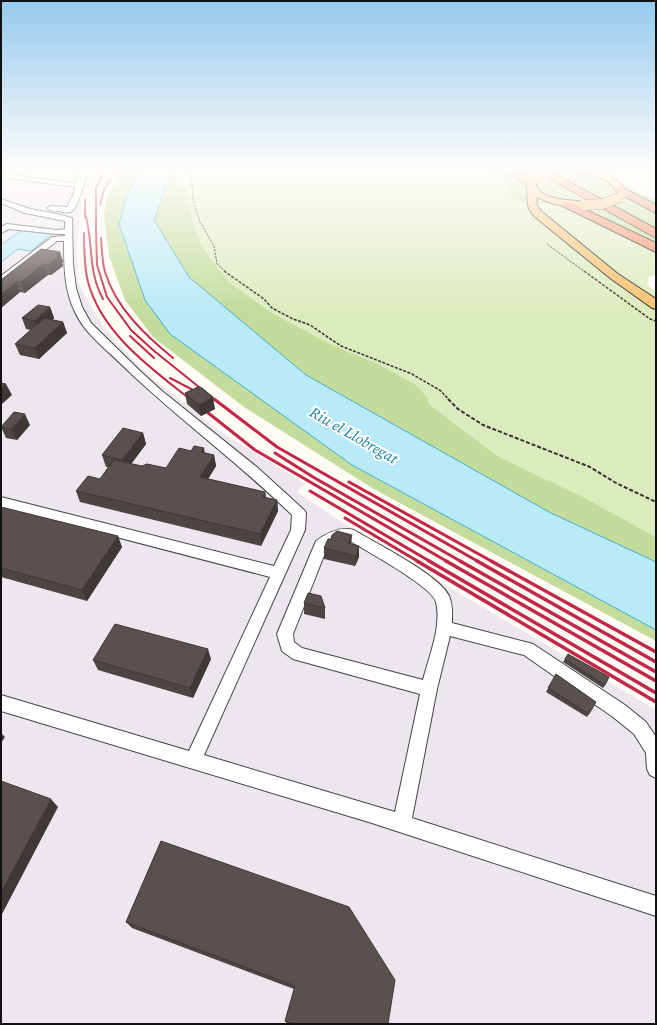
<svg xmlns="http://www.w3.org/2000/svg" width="657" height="1025" font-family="'Source Serif 4',serif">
<rect width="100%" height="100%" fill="#fffbf5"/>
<path fill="#ece6ef" d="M 1,170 L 101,170 L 92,185 L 91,195 L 82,196 L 77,247 L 78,283 L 102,325 L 145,372 L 218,430 L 305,484 L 297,492 L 360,534 L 656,710 L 656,1024 L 1,1024 Z"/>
<path fill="#dcebbd" d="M 178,170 L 489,170 L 505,185 L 508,194 L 514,201 L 553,205 L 583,215 L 656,254 L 656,275 L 649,276 L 647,285 L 656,292 L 656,537 L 585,498 L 499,457 L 430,405 L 427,397 L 415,384 L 380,365 L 330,344 L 272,313 L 228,281 L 203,248 L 192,220 L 186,187 L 176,185 L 175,179 Z"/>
<path fill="#c3dc9c" d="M 122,170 L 139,170 L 127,196 L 119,224 L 352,465 L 656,630 L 656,641 L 372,488 L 244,407 L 153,337 L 125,300 L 109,256 L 104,214 L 107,197 Z
M 171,170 L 178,170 L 175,179 L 176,185 L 186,187 L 192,220 L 203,248 L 228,281 L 272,313 L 330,344 L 380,365 L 415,384 L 427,397 L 430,405 L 499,457 L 585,498 L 656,537 L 656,562 L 549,512 L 306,375 L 189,277 L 154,220 Z
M 489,170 L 595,170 L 633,189 L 642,195 L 656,198 L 656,254 L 583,215 L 553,205 L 514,201 L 508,194 L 505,185 Z"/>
<path fill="#b9eaf7" stroke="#40acce" d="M 139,170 L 171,170 L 154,220 L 189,277 L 306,375 L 549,512 L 656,562 L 656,630 L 352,465 L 170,334 L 145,300 L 119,224 L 127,196 Z
M 22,230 L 52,234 L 31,251 L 18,249 L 1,262 L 1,245 Z"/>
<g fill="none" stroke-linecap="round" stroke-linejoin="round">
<defs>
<path id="minor" d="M 82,170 L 88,170 C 85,179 79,206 72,211 C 69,214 62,212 59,211 C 55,211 51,211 47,208 L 51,206 L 67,207 L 74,193 L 75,187 L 1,177 L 1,173 L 74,183 L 76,182 Z
M 612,170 L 618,170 L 616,174 C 609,177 599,179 593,174 C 598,170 607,176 612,170 Z
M 1,199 L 30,209 L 57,214 L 72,218 L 73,265 L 76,288 L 82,307 L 91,323 L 139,370 L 162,391 L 258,468 L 304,510 L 306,513 L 305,530 L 204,755 L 395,812 L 420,694 L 293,659 L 282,651 L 277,634 L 316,541 C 327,533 340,526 354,530 C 375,543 440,575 449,596 C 453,604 452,615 452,623 L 533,644 L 625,705 L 646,722 L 656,737 L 656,778 L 650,775 L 647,769 L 646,753 L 634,734 L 613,717 L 534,662 L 524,655 L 450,636 L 437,689 L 412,818 L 656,896 L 656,916 L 372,823 L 1,711 L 1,695 L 189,751 L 270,577 L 1,507 L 1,497 L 274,566 L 291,530 L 292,515 C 237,461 174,416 119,362 C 103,347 84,332 75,312 C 64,290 64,265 64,241 L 57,241 L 4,282 L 1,283 L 1,276 L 52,237 L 65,236 L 65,234 L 57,234 L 9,229 L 1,233 L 1,227 L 7,224 L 57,230 L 65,229 L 65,221 L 25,213 L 1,203 ZM 347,539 C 364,550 432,586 436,602 C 442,627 429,656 423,680 L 302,648 L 294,642 L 293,634 L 327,548 L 336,541 Z"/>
<path id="major" d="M 571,170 C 593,170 614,171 627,192 L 623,199 L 617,199 L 615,197 L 617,192 C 608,175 588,176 572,172 Z
M 531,179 L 534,180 C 536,183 536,186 538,189 C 547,202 575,199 588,203 L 590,205 L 588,207 C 576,210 549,204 537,197 C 536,204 537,207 542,212 L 618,274 L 656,299 L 656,309 L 652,308 L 610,278 L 534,216 C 523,204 530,196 526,182 Z"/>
<path id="highway" d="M 505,170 L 517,170 L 536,183 L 531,186 L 527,185 Z
M 534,170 L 547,170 L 656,229 L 656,238 Z
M 578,170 L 592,170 L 593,172 L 588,175 Z
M 621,187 L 656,205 L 656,213 L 617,192 L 616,190 Z
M 567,201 L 656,243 L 656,252 L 563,206 L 562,204 L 563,202 Z"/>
</defs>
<use href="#minor" stroke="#444" stroke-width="2"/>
<use href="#major" stroke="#222" stroke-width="2"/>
<use href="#highway" stroke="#222" stroke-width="2"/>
<path stroke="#333" stroke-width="1" stroke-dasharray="2.5 1" stroke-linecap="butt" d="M 191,170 L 193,199 L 200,222 L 214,246 L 217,264 L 226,272
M 486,170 L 490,173
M 547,244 L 585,272"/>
<path stroke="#333" stroke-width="1.5" stroke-dasharray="3 1.5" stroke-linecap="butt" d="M 224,271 L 264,299 L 272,308 L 293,319 L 310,325 L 341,346 L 412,374 L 441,391 L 449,400
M 584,271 L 650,319 L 656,321"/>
<path stroke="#333" stroke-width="2" stroke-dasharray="4 2" stroke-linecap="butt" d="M 448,399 L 458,409 L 483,425 L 590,467 L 616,483 L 656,502"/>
<use href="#minor" fill="#fff" fill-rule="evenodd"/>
<use href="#major" fill="#f8bf6b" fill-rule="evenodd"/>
<use href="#highway" fill="#f48a5e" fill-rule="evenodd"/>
<path stroke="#c32747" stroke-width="2" d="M 105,170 L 96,188 L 96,231 L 97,265 L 107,297 L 131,330 L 153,350 L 215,400
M 85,199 L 85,217
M 100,204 L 104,190 L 116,170
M 85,213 C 94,243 87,270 103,299
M 84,233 C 84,249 84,266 88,282 C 102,334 151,368 191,400
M 101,238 C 102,249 102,261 105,272 C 116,308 145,335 173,358
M 130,336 L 154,358
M 170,378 L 193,390"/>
<path stroke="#c32747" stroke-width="3" d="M 190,399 L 193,401
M 214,399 L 277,447 L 479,562
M 207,412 L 255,450 L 448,562
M 275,453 L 313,477 L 462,562
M 349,482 L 493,562
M 310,491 L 431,562
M 345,518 L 419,562"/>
<path stroke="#c32747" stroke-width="3.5" d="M 417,561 L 656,702
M 429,561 L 656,693
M 446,561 L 656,681
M 460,561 L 656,672
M 477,561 L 656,662
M 491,561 L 656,652"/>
<defs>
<path id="major-bridge" d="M 533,178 L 539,174 L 555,170
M 585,205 L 603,204 L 620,197"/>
</defs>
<use href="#major-bridge" stroke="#222" stroke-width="11" stroke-linecap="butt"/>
<use href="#major-bridge" stroke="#f8bf6b" stroke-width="10"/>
</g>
<path fill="#4d4542" d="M 60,252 L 63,262 L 62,263 L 63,266 L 51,275 L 48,275 L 44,277 L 25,293 L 20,292 L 1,308 L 1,282 L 2,281 L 2,279 Z
M 50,307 L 54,318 L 52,320 L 63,322 L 67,333 L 39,359 L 20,355 L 15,344 L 31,330 L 26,329 L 22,318 Z
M 185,393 L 215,409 L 201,416 L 187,404 Z
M 30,425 L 17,440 L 6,438 L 1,427 L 1,426 Z
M 143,433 L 146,444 L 131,464 L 142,466 L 166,468 L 205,453 L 214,455 L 216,466 L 208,479 L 265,492 L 266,498 L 277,500 L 278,511 L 261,546 L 80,502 L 76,491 L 100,479 L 108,467 L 106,467 L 102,455 Z
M 1,507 L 122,547 L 87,601 L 1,577 Z
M 351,544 L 359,546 L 359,557 L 355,566 L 324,559 L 324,548 Z
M 304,603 L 325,608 L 325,619 L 304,614 Z
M 568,654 L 605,685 L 603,688 L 563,662 Z
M 211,659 L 193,698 L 98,670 L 93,660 Z
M 556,674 L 589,714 L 587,717 L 546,692 Z
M 161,841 L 388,1024 L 287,1024 L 285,1021 L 294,989 L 132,928 L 126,922 Z"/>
<path fill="#3f3836" d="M 60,252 L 63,262 L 62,263 L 63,266 L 51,275 L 48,265 L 56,254 Z
M 44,264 L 48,275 L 25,293 L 21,282 Z
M 16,282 L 20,292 L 1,308 L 1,294 Z
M 50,307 L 54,318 L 39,332 L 35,321 Z
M 63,322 L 67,333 L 39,359 L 35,348 Z
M 6,384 L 12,395 L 1,405 L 1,389 Z
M 213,397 L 215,409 L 201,416 L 199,405 Z
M 25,414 L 30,425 L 17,440 L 11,429 Z
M 143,433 L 146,444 L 126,471 L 122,460 Z
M 204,448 L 206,460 L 201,452 Z
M 214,455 L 216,466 L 202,489 L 200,477 Z
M 265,492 L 267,503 L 263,497 Z
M 277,500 L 278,511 L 261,546 L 260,534 Z
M 352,535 L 351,546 L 348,554 L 348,543 Z
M 118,536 L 122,547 L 87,601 L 82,590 Z
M 359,546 L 359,557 L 355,566 L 356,556 Z
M 208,649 L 211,659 L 193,698 L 190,688 Z
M 1,733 L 5,737 L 1,743 Z
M 51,799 L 58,807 L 1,916 L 1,892 Z"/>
<path fill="#5a504d" stroke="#3f3836" d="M 41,249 L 60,252 L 56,254 L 60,255 L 48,265 L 44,264 L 41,266 L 21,282 L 16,282 L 1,294 L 1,282 L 4,280 L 2,279 Z
M 38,305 L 50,307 L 35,321 L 22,318 Z
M 44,318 L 63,322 L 35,348 L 15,344 Z
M 1,383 L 6,384 L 1,389 Z
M 198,387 L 202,388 L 213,397 L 199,405 L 185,393 Z
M 14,412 L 25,414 L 11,429 L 1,427 Z
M 123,428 L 143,433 L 122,460 L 102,455 Z
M 194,446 L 204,448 L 201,452 L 214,455 L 200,477 L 265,492 L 263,497 L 277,500 L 260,534 L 76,491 L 88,476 L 100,479 L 114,460 L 142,466 L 147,464 L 166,468 L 179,448 L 191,451 Z
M 1,507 L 118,536 L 82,590 L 1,568 Z
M 337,531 L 352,535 L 348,543 L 359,546 L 356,556 L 324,548 L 328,539 L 331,539 L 332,535 Z
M 308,593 L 321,596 L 325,608 L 304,603 Z
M 115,624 L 208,649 L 190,688 L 93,660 Z
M 568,654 L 609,677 L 605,685 L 565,659 Z
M 556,674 L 596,702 L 589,714 L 548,688 Z
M 1,781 L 51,799 L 1,892 Z
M 161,841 L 349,907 L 395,980 L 388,1024 L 293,1024 L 285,1021 L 295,986 L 126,922 Z"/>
<linearGradient id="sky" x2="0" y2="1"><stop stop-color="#95caee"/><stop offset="0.54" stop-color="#fffdfa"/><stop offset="1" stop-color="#fffdfa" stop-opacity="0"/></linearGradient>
<rect width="657" height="314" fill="url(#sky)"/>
<g text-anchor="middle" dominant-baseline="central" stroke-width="4" stroke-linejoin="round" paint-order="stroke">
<g font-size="15" font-style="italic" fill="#187ea5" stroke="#fff">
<text transform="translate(354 435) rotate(30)">Riu el Llobregat</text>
</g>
</g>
<rect width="657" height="1025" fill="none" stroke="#111111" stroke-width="4"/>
</svg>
